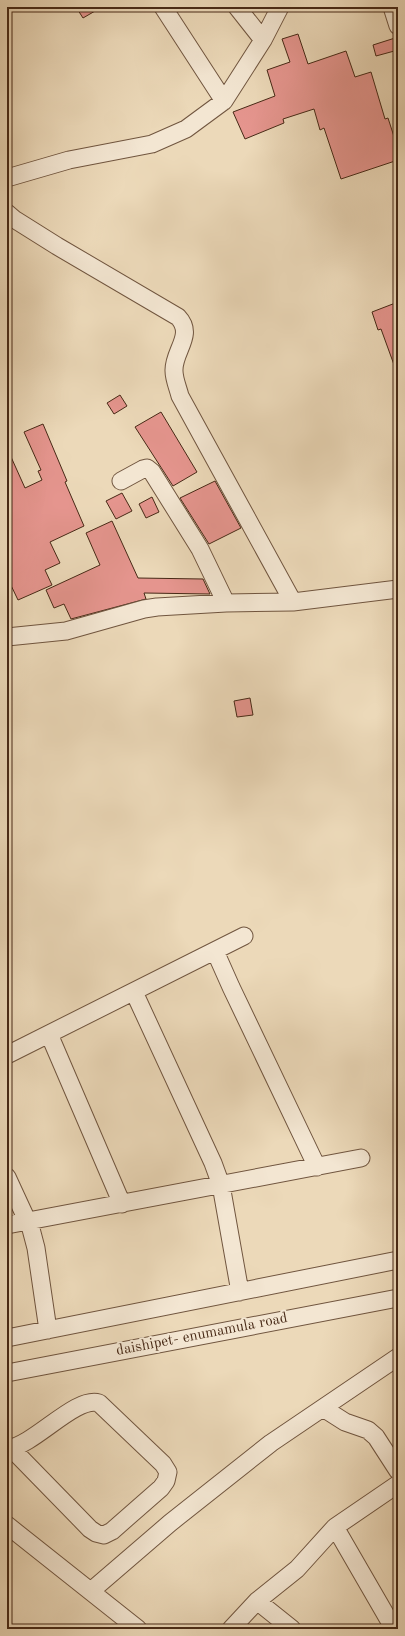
<svg xmlns="http://www.w3.org/2000/svg" width="405" height="1636" font-family="'Old Standard TT',serif">
<rect width="100%" height="100%" fill="#ecd9b9"/>
<filter id="stains"><feTurbulence type="fractalNoise" baseFrequency=".005" numOctaves="4"/><feColorMatrix values="0 0 0 0 .2 0 0 0 0 .09 0 0 0 0 .02 0 0 0 .5 -.17"/></filter>
<radialGradient id="worn" r=".72"><stop offset=".6" stop-color="#630" stop-opacity="0"/><stop offset="1" stop-color="#630" stop-opacity=".3"/></radialGradient>
<path fill="#e5958e" stroke="#472916" d="M 76,7 L 102,7 L 83,18 Z
M 298,34 L 308,64 L 346,51 L 355,77 L 371,72 L 385,119 L 388,118 L 398,149 L 398,160 L 341,179 L 324,128 L 320,130 L 314,109 L 283,119 L 284,123 L 245,139 L 233,112 L 275,96 L 267,70 L 290,62 L 282,39 Z
M 395,38 L 398,50 L 376,56 L 373,45 Z
M 398,302 L 398,373 L 397,373 L 381,329 L 378,330 L 372,312 Z
M 120,395 L 127,406 L 114,414 L 107,403 Z
M 161,412 L 197,472 L 173,486 L 135,427 Z
M 43,424 L 67,481 L 65,482 L 84,526 L 50,542 L 60,563 L 45,570 L 52,585 L 18,600 L 7,577 L 7,448 L 25,488 L 42,480 L 38,471 L 41,470 L 24,432 Z
M 215,481 L 241,528 L 209,544 L 180,498 Z
M 122,493 L 132,511 L 116,519 L 106,501 Z
M 152,497 L 159,512 L 146,518 L 139,504 Z
M 112,521 L 138,578 L 203,579 L 210,594 L 144,593 L 146,599 L 71,619 L 64,604 L 54,608 L 46,590 L 100,565 L 86,533 Z
M 250,698 L 253,715 L 237,717 L 234,701 Z"/>
<g fill="none" stroke-linecap="round" stroke-linejoin="round">
<defs>
<path id="minor" d="M 163,7 L 224,101
M 237,7 L 263,40
M 392,7 L 398,26
M 7,178 L 69,160 L 152,144 L 186,129 L 224,101 L 263,40 L 280,7
M 7,213 L 14,219 L 57,246 L 178,317 C 195,335 173,351 174,371 C 174,379 178,388 180,396 L 293,602
M 121,481 L 143,469 L 147,468 L 152,472 L 200,549 L 226,603
M 7,637 L 66,631 L 144,609 L 157,607 L 226,603 L 293,602 L 398,589
M 215,951 L 231,987 L 317,1167
M 134,992 L 213,1163 L 221,1185 L 240,1292
M 49,1034 L 122,1204
M 7,1055 L 244,936
M 7,1177 L 31,1229 L 36,1248 L 48,1330
M 7,1225 L 361,1158
M 7,1338 L 398,1260
M 7,1373 L 398,1298
M 323,1408 L 345,1422 L 368,1430 L 376,1437 L 398,1471
M 7,1449 C 35,1445 75,1396 99,1403 L 163,1464 L 168,1472 L 166,1481 L 161,1488 L 112,1531 L 104,1535 L 96,1533 L 90,1529 L 11,1448
M 7,1525 L 138,1629
M 91,1591 L 170,1523 L 271,1443 L 398,1357
M 257,1601 L 292,1629
M 231,1629 L 257,1601 L 297,1569 L 335,1527
M 394,1629 L 335,1527 L 398,1484"/>
</defs>
<use href="#minor" stroke="#70553f" stroke-width="19"/>
<use href="#minor" stroke="#f3e6d2" stroke-width="17"/>
</g>
<g text-anchor="middle" dominant-baseline="central" stroke-width="4" stroke-linejoin="round" paint-order="stroke">
<g font-size="15" fill="#472916" stroke="#f3e6d2">
<text transform="translate(202 1335) rotate(-11)">daishipet- enumamula road</text>
</g>
</g>
<rect width="405" height="1636" fill="none" stroke="#ecd9b9" stroke-width="24"/>
<rect x="8" y="8" width="389" height="1620" fill="none" stroke="#472916" stroke-width="2"/>
<rect x="12" y="12" width="381" height="1612" fill="none" stroke="#472916"/>
<rect width="100%" height="100%" filter="url(#stains)"/>
<rect width="100%" height="100%" fill="url(#worn)"/>
</svg>
